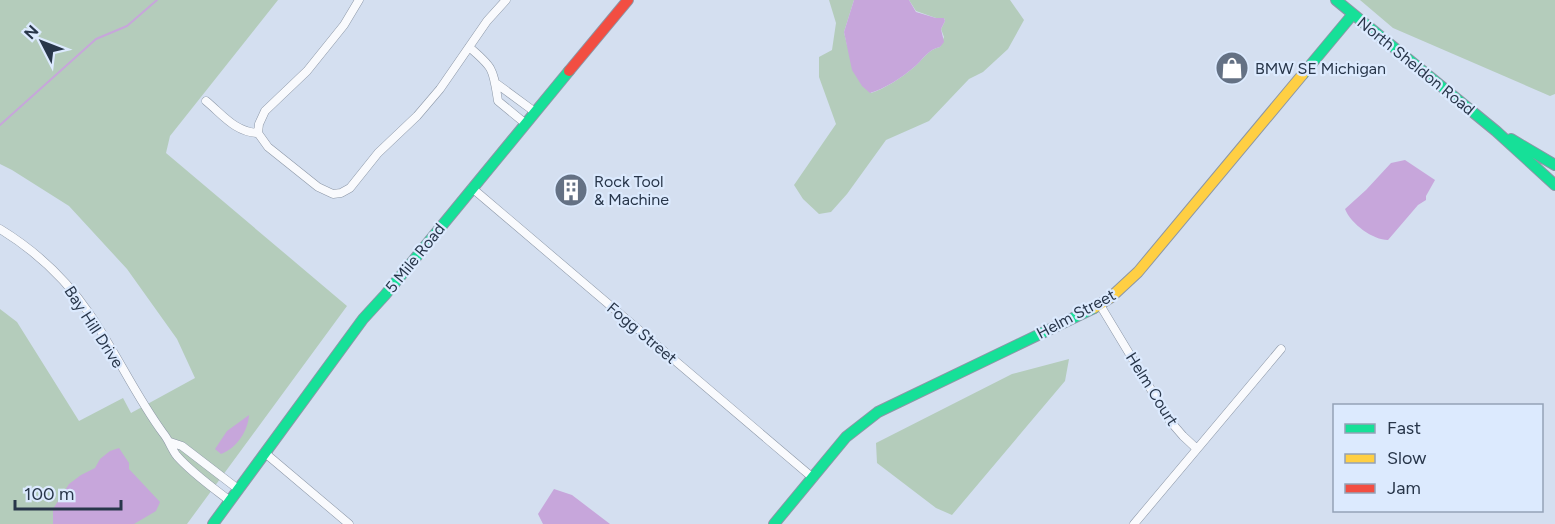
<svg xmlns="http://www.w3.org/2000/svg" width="1555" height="524" font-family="Figtree,sans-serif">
<rect width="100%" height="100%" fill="#d4dff0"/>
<path fill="#b4ccbb" d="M 0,0 L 278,0 L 170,136 L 166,153 L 347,306 L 187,524 L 0,524 L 0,309 L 17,322 L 79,421 L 123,398 L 131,413 L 195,378 L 177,339 L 127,269 L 69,206 L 12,170 L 0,164 Z
M 829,0 L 854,0 L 844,32 L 847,45 L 871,93 C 886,88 901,78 913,68 C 923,60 928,49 940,47 L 944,37 L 941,29 L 945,21 L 944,18 L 936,18 L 916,11 L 909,0 L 1010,0 L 1024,20 L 1008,49 L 983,72 L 969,79 L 929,121 L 886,140 L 847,194 L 831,212 L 819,214 L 803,199 L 794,185 L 836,124 L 819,77 L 819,57 L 832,50 L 836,23 Z
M 1360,0 L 1555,0 L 1555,94 L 1550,96 L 1393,28 Z
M 1069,359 L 1065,381 L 952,515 L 936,508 L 877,463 L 876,443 L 1012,374 Z"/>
<path fill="#c7a6db" d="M 854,0 L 909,0 L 916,12 L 936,18 L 944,18 L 945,21 L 941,29 L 944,42 L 940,47 C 928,49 923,60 913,68 C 901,78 886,88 870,93 L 862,86 L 852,70 L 844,32 Z
M 1405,160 L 1435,180 L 1426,196 L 1426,200 L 1418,205 L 1388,240 C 1373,240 1351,224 1345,209 L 1366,190 L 1391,163 Z
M 249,415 C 248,431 237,448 221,454 L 215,449 L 227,431 Z
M 119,448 L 129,463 L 129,469 L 160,502 L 156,511 L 134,524 L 53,524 L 53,509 L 69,484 L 81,475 L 95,468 L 100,459 L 110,451 Z
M 554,489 L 572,495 L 610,524 L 543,524 L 538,514 Z"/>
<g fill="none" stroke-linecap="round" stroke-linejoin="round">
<path stroke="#c7a6db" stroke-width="2" d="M 0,125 L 96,39 L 127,26 L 157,0"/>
<defs>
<path id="street" d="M 359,0 L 344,25 L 307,71 L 265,111 L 259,124 L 258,133 L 268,147 L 318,187 L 333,194 L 341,193 L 350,188 L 378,153 L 417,116 L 440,89 L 487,21 L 506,0
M 469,47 C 494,68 493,69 498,101 L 526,124
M 497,84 L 535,112
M 206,101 C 223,115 235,132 258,133
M 472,188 L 813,478
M 0,229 C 36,251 65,278 89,313 C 116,352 135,395 163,433 C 169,440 172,450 177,456 C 192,473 212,487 230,501
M 1100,305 L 1170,421 L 1183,436 L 1197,449
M 170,442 L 182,446 L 238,489
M 265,453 L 349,524
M 1134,524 L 1281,349"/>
<path id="fast" d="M 1336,0 L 1496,131 L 1555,185
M 1303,74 L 1353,14
M 1511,139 L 1555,165
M 213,524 L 363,319 L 385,295 L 569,71
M 774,524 L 846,437 L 878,412 L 1094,308"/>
<path id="slow" d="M 1094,308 L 1110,298 L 1138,272 L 1303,74"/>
<path id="jam" d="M 569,71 L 628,0"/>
</defs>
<use href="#street" stroke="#8b96a6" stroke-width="9"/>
<use href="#fast" stroke="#8b96a6" stroke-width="12"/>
<use href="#slow" stroke="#8b96a6" stroke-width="12"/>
<use href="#jam" stroke="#8b96a6" stroke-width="12"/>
<use href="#street" stroke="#f9fafd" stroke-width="8"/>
<use href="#fast" stroke="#16e098" stroke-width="10"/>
<use href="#slow" stroke="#ffcf43" stroke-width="10"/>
<use href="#jam" stroke="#f24e42" stroke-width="10"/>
</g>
<defs>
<symbol id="shop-disc" viewBox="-11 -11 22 22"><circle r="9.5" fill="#647184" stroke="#dceafe"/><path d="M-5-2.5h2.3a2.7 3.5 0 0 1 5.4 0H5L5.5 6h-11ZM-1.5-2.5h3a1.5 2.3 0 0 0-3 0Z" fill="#fff"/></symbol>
<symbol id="building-disc" viewBox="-11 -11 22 22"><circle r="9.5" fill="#647184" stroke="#dceafe"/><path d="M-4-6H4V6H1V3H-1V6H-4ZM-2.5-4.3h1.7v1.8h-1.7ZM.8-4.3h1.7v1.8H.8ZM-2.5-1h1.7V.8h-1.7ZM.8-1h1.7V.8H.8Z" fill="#fff"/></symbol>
</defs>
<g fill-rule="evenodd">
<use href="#shop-disc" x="1213" y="49" width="38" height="38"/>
<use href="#building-disc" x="552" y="171" width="38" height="38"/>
</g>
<g text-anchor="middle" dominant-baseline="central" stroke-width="4.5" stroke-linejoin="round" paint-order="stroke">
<g font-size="16" fill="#28364a" stroke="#dceafe">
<text transform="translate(1416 66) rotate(39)">North Sheldon Road</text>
<text transform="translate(415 258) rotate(-51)">5 Mile Road</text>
<text transform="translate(1076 314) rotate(-28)">Helm Street</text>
<text transform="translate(94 327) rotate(57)">Bay Hill Drive</text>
<text transform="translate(642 333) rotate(40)">Fogg Street</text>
<text transform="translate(1152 389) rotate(58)">Helm Court</text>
</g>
<g font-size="16" fill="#28364a" stroke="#dceafe" text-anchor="start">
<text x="1255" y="68">BMW SE Michigan</text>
<text x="594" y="181">Rock Tool<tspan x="594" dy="18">&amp; Machine</tspan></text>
</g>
</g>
<rect x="1333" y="404" width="210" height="108" fill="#dceafe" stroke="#94a2b6" stroke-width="1.5"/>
<rect x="1345" y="424" width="30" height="9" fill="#16e098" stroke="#94a2b6" stroke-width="1.5"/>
<text x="1387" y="434" font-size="18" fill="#28364a">Fast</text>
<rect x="1345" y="454" width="30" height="9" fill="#ffcf43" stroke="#94a2b6" stroke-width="1.5"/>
<text x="1387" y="464" font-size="18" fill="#28364a">Slow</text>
<rect x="1345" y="484" width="30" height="9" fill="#f24e42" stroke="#94a2b6" stroke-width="1.5"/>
<text x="1387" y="494" font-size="18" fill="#28364a">Jam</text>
<g transform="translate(42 42) rotate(312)" stroke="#dceafe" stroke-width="4.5" paint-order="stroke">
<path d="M0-4.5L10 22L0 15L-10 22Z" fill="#28364a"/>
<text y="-9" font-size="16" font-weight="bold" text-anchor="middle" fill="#28364a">N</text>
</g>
<path d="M15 500v9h106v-9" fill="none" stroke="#28364a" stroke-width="3"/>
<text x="24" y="500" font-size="18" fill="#28364a" stroke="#dceafe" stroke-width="4.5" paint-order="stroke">100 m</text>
</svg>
